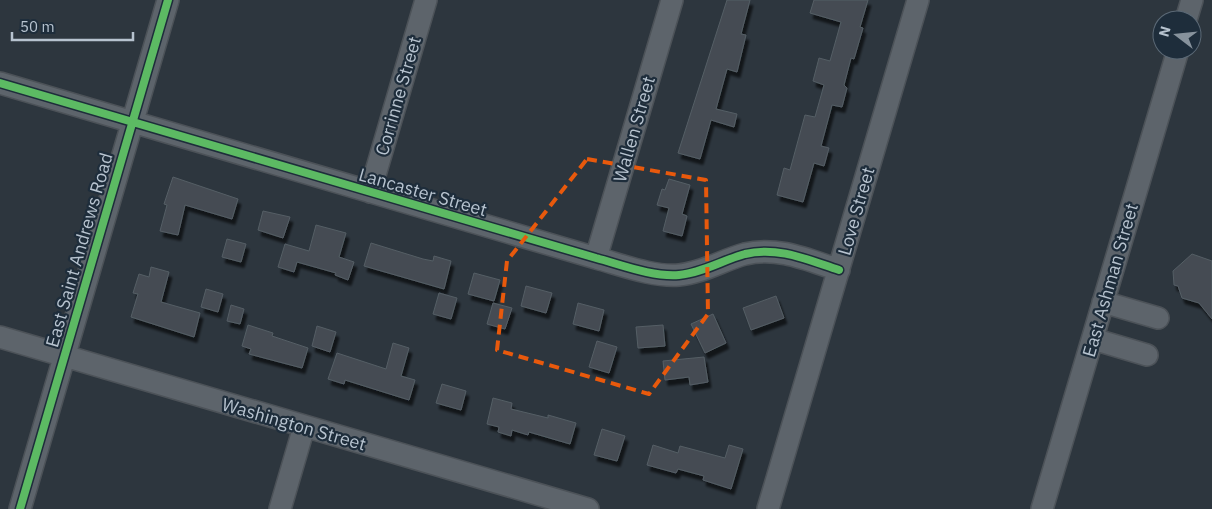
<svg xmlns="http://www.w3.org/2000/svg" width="1212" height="509" font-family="'IBM Plex Sans',sans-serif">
<defs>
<filter id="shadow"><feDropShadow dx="3" dy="5.5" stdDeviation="1" flood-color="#0009"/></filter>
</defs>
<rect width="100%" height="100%" fill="#2d363e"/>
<path fill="#444c53" stroke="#555e65" filter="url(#shadow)" d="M 727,0 L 750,0 L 741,34 L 746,35 L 737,72 L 727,69 L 716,109 L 737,114 L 734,127 L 711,120 L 700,159 L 678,153 Z
M 814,0 L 868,0 L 860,27 L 863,28 L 854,59 L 851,58 L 844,85 L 847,88 L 842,107 L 832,105 L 821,146 L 829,148 L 824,166 L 814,163 L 803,202 L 777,195 L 784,168 L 790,170 L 805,115 L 815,117 L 824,85 L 813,81 L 819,58 L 830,61 L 841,22 L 810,13 Z
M 173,177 L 238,199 L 232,219 L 185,205 L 178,235 L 160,231 L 167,205 L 164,204 Z
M 669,179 L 690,185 L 682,214 L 687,216 L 682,236 L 663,231 L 669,208 L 657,205 L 662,189 L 665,190 Z
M 263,211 L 290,217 L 283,238 L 258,230 Z
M 316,225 L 346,233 L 339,257 L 354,262 L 348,280 L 335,275 L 336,273 L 297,262 L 294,272 L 278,267 L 285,244 L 309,251 Z
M 227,239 L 246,244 L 241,262 L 222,257 Z
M 371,243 L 423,259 L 433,261 L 434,256 L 451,261 L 444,289 L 364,266 Z
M 1192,254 L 1212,261 L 1212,319 L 1199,303 L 1182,298 L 1178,286 L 1174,285 L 1173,271 Z
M 151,267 L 169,272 L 161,302 L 200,313 L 194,337 L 131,317 L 138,294 L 133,293 L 139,274 L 149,277 Z
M 474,273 L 500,280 L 494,301 L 468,294 Z
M 526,286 L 552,293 L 546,313 L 521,306 Z
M 206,289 L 223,294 L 218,312 L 201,307 Z
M 439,293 L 457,298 L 451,319 L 433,314 Z
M 776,296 L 784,318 L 751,330 L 743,308 Z
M 493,303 L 512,308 L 505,329 L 487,324 Z
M 578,303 L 604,310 L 599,331 L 573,324 Z
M 231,305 L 244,309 L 240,324 L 227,321 Z
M 713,314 L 726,343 L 705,353 L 691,324 Z
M 248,325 L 273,333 L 272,336 L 308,348 L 302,368 L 249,354 L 251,349 L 242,346 Z
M 663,325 L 665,346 L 638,348 L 636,327 Z
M 317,326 L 336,332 L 330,352 L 312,346 Z
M 597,341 L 617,347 L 609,373 L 589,367 Z
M 393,343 L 409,348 L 401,376 L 415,380 L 409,400 L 345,380 L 344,384 L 328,379 L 337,353 L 386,369 Z
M 704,357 L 708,382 L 690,385 L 689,377 L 665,380 L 663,361 Z
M 442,384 L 466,391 L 461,410 L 436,403 Z
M 493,398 L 512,403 L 511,409 L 548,418 L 548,415 L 576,423 L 570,444 L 529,432 L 528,435 L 512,430 L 511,436 L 498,432 L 499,427 L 487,424 Z
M 602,429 L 625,436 L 617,461 L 594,455 Z
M 653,445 L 678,453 L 680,446 L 725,458 L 729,445 L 743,449 L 731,489 L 703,480 L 704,476 L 678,469 L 676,473 L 647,465 Z"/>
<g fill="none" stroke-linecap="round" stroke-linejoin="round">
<defs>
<path id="minor" d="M 1186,20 L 1192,0
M 0,83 L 596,258 C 622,265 652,277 679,275 C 702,273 723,260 745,254 C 778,246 808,260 839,270
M 370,192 L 426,0
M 596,258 L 672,0
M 1103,302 L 1158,318
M 0,337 L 588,509
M 1093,339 L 1147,355
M 20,509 L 168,0
M 280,509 L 304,427
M 768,509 L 918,0
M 1042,509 L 1178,50"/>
</defs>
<use href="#minor" stroke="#4c5258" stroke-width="24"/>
<use href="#minor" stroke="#5d646b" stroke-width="21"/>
<defs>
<path id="cycleway" d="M 0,83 L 596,258 C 622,265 652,277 679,275 C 702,273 723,260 745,254 C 778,246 808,260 839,270
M 20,509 L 168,0"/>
</defs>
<use href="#cycleway" stroke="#1e2d3b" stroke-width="11"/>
<use href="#cycleway" stroke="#5cba63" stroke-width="8"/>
</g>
<path fill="none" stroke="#e8590c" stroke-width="4" stroke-dasharray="10 6" stroke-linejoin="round" d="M 587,159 L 706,180 L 708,314 L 649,394 L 497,350 L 507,261 Z"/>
<g text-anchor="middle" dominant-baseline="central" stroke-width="4.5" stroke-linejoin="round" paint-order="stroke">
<g font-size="18" fill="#b7c3cf" stroke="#1e2d3b">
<text transform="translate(398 96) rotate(-74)">Corrinne Street</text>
<text transform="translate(634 129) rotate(-74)">Wallen Street</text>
<text transform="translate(423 192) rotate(16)">Lancaster Street</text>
<text transform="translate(856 211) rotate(-74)">Love Street</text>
<text transform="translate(79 250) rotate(-74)">East Saint Andrews Road</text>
<text transform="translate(1110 280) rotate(-74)">East Ashman Street</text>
<text transform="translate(294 424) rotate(16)">Washington Street</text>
</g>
</g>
<g transform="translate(1177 35) rotate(286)"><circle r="24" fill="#1e2d3b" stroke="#5b6976"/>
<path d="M0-4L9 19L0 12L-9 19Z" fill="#87929c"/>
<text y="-8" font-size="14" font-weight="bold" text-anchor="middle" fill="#b7c3cf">N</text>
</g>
<path d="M12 32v8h121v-8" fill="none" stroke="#b7c3cf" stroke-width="2.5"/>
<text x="20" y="32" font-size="15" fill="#b7c3cf" stroke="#1e2d3b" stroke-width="4" paint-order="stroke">50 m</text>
</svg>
